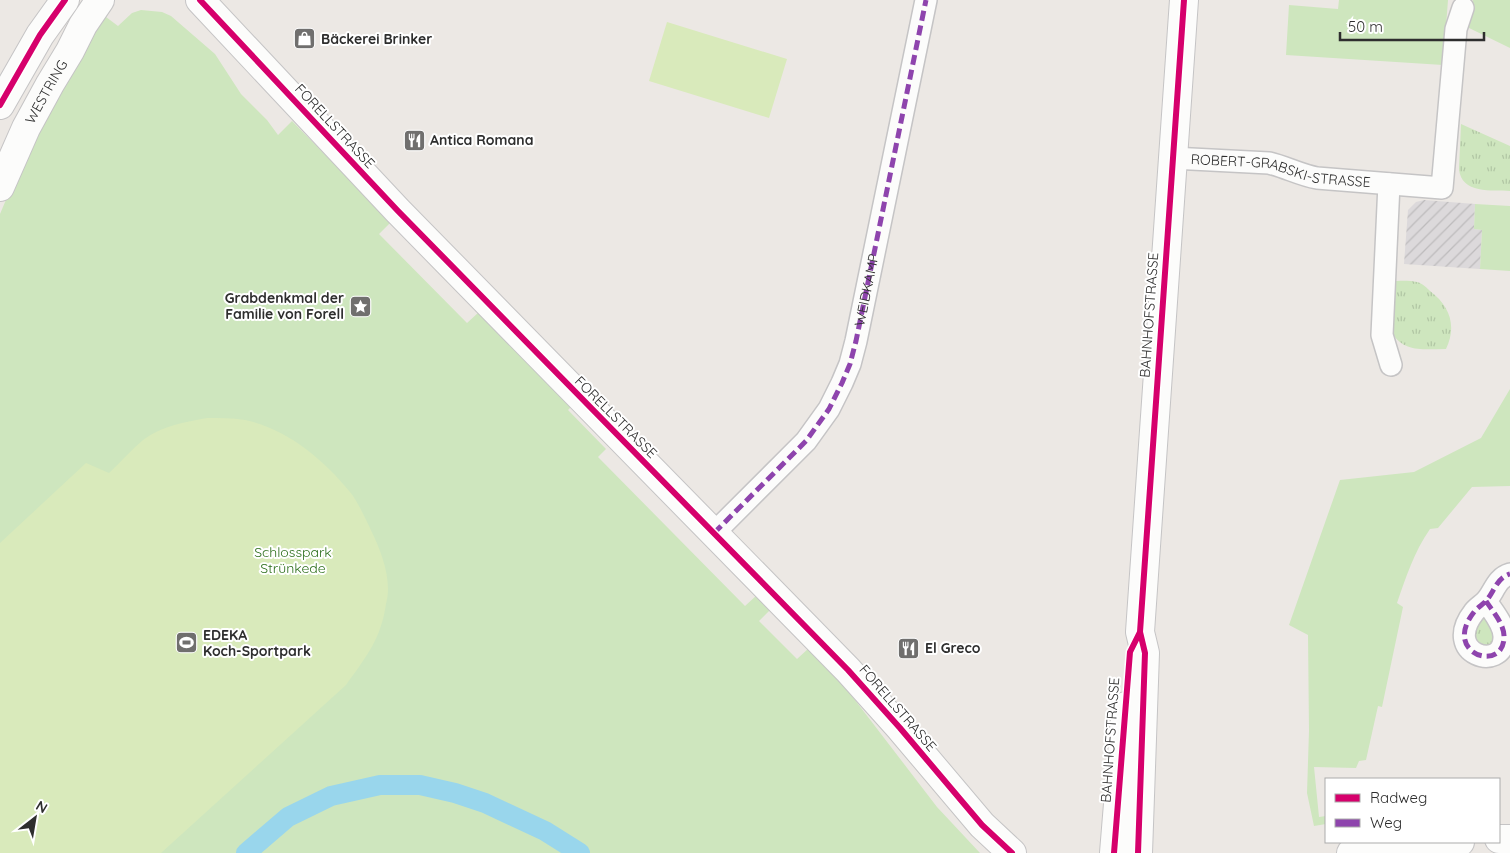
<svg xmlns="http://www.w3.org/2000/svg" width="1510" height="853" font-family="Quicksand,sans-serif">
<defs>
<pattern id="industrial-furrows" width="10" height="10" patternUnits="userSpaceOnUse" patternTransform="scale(1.25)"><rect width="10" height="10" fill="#dcd9db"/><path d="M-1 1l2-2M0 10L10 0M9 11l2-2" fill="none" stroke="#bdbbbc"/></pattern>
<pattern id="grass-tufts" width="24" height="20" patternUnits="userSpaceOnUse" patternTransform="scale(1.25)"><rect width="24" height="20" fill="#cee6be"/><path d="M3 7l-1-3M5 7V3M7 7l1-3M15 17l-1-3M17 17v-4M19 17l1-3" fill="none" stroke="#b1c6a4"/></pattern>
</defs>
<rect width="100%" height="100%" fill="#ece8e4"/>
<path fill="url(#industrial-furrows)" d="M 1424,200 L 1475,204 L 1474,229 L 1482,230 L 1480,269 L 1404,264 L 1408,210 L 1416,202 Z"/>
<path fill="url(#grass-tufts)" d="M 1461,124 L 1510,146 L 1510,191 C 1492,190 1461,194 1459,169 Z
M 1390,281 C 1398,281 1410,280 1417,282 C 1422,283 1427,288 1430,291 C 1450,306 1457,326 1446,349 C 1425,349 1404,353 1392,333 Z
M 1483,615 L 1497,632 L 1495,644 L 1482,647 L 1474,637 L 1477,619 Z"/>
<path fill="#cee6be" d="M 1339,0 L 1448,0 L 1443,65 L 1286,55 L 1289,5 L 1338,9 Z
M 1473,0 L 1510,0 L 1510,48 L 1467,27 L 1469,13 Z
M 141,10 L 162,12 L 171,16 L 215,54 L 241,94 L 267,120 L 278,135 L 292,121 L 391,222 L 379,234 L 467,323 L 479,312 L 572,406 L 568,410 L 606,449 L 598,457 L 745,606 L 757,595 L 771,609 L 759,621 L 797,659 L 809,648 L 845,687 L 937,807 L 980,853 L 0,853 L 0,214 L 21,164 L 98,11 L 118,26 L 132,13 Z
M 1475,204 L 1510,206 L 1510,271 L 1480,269 L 1482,230 L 1474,229 Z
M 1510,389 L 1510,486 L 1472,487 L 1438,528 L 1430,529 C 1414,552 1406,577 1397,603 L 1403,607 L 1382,707 L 1378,706 L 1366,760 L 1359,761 L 1356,768 L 1314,767 L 1319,817 L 1326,816 L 1326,824 L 1314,826 L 1307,793 L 1309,731 L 1308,635 L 1289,625 L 1340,480 L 1414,472 L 1481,438 Z"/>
<path fill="#d9eabb" d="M 667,22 L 787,59 L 769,118 L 649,81 Z
M 207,418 C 220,418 232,418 245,420 C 287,429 323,459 350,492 C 358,502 364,516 370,528 C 379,547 388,568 388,589 C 388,594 387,600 386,604 C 381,639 366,657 346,685 L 161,853 L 0,853 L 0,543 L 86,463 L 109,473 C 120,463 131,450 143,440 C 161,426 185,422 207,418 Z"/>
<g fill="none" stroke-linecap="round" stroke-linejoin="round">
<path stroke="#99d6ec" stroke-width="20" d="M 246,853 L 288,817 L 331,796 L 380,785 L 420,785 L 455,793 L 485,803 L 545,831 L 580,853"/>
<defs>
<g id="street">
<path id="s1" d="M 1172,158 L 1269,163 C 1286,167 1300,175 1317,178 L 1442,188 L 1456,29 L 1463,8"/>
<path d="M 1389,184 L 1382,335 L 1391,365"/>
<path id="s2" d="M 714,533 L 806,441 L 829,409 L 842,383 L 850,364 L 856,341 L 926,0"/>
<path d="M 1486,601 C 1493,612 1505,625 1504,638 C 1503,673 1441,654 1474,612 C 1477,608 1482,605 1485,602 C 1494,593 1496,578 1510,574"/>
</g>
<g id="secondary">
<path d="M 200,0 L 398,211 L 848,670 L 900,728 L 982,825 L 1012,853"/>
<path d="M 0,105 L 40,35 L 65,0"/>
<path id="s3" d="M 0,187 L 26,128 L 50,84 L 70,51 L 83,25 L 100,0"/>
<path d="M 1499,839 L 1510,839"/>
<path d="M 1114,853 L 1126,706"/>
<path d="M 1138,853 L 1145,653 L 1140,632 L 1184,0"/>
<path d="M 1351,853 L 1386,847 L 1460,842"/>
</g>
</defs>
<use href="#street" stroke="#c5c4c5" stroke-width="24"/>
<use href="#secondary" stroke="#c5c4c5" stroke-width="30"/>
<use href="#street" stroke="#fcfcfb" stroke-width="21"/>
<use href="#secondary" stroke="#fcfcfb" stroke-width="28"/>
<path stroke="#8e44ad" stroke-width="5" stroke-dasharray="10 5" stroke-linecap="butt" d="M 714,533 L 806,441 L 829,409 L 842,383 L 850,364 L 856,341 L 926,0
M 1486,601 C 1493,612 1505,625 1504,638 C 1503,673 1441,654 1474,612 C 1477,608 1482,605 1485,602 C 1494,593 1496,578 1510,574"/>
<defs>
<path id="cycleway" d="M 200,0 L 398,211 L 848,670 L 900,728 L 982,825 L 1012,853
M 0,105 L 40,35 L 65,0
M 1114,853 L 1130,652 L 1140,632
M 1138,853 L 1145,653 L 1140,632 L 1184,0"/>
</defs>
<use href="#cycleway" stroke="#fff" stroke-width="9"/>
<use href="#cycleway" stroke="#d6006c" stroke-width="6"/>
</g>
<defs>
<symbol id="shop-square" viewBox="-11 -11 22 22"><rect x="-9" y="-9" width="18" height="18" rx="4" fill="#706f6e" stroke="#fff"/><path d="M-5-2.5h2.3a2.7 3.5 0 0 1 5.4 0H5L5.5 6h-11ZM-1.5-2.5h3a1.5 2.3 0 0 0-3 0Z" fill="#fff"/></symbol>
<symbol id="restaurant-square" viewBox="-11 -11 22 22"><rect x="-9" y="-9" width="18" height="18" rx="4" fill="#706f6e" stroke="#fff"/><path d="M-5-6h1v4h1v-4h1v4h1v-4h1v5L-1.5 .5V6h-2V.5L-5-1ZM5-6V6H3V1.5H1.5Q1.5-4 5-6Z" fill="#fff"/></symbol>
<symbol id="sight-square" viewBox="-11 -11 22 22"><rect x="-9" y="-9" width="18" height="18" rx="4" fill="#706f6e" stroke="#fff"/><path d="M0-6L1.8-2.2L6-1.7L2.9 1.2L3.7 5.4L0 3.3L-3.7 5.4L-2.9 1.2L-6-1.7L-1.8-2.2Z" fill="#fff"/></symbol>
<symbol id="stadium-square" viewBox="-11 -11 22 22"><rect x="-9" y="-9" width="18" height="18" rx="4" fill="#706f6e" stroke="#fff"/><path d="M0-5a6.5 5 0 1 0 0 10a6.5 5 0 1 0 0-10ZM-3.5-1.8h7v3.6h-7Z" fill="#fff"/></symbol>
</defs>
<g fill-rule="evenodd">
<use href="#shop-square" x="292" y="26" width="25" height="25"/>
<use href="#restaurant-square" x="402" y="128" width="25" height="25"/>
<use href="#sight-square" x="348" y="294" width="25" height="25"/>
<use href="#stadium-square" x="174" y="630" width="25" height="25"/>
<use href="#restaurant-square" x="896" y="636" width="25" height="25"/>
</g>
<g text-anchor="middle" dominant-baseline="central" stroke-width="4" stroke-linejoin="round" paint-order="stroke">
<g font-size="14" font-weight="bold" fill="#2e2e2e" stroke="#fff" text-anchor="start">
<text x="321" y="39">Bäckerei Brinker</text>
<text x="430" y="140">Antica Romana</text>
<text x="344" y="298" text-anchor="end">Grabdenkmal der<tspan x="344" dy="16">Familie von Forell</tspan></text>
<text x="203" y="635">EDEKA<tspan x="203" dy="16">Koch-Sportpark</tspan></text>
<text x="925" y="648">El Greco</text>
</g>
<g font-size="14" fill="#2e2e2e" stroke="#fff">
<text stroke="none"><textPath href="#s3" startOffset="106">WESTRING</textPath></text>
<text transform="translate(335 126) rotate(47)">FORELLSTRASSE</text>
<text stroke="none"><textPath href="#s1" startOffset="110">ROBERT-GRABSKI-STRASSE</textPath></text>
<text stroke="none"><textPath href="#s2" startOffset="295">WEIDKAMP</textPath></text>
<text transform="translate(1149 315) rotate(-86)">BAHNHOFSTRASSE</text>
<text transform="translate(616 417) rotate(45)">FORELLSTRASSE</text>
<text transform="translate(898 708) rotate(49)">FORELLSTRASSE</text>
<text transform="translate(1110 740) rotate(-86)">BAHNHOFSTRASSE</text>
</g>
<g font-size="14" fill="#2c6e1b" stroke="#fff">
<text x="293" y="552">Schlosspark<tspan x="293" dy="16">Strünkede</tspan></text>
</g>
</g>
<rect x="1325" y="778" width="175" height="65" fill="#ffffff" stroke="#ababab"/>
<rect x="1335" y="794" width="25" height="8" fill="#d6006c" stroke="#ababab"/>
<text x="1370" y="803" font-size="15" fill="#2e2e2e">Radweg</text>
<rect x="1335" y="819" width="25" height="8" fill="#8e44ad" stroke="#ababab"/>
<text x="1370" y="828" font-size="15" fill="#2e2e2e">Weg</text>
<g transform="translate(35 818) rotate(31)" stroke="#ffffff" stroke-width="4" paint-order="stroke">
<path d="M0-4L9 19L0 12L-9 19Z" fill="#2e2e2e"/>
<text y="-8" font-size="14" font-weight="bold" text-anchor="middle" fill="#2e2e2e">N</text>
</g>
<path d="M1340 32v8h144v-8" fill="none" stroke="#2e2e2e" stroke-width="2.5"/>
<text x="1348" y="32" font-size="15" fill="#2e2e2e" stroke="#ffffff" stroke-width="4" paint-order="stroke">50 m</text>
</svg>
